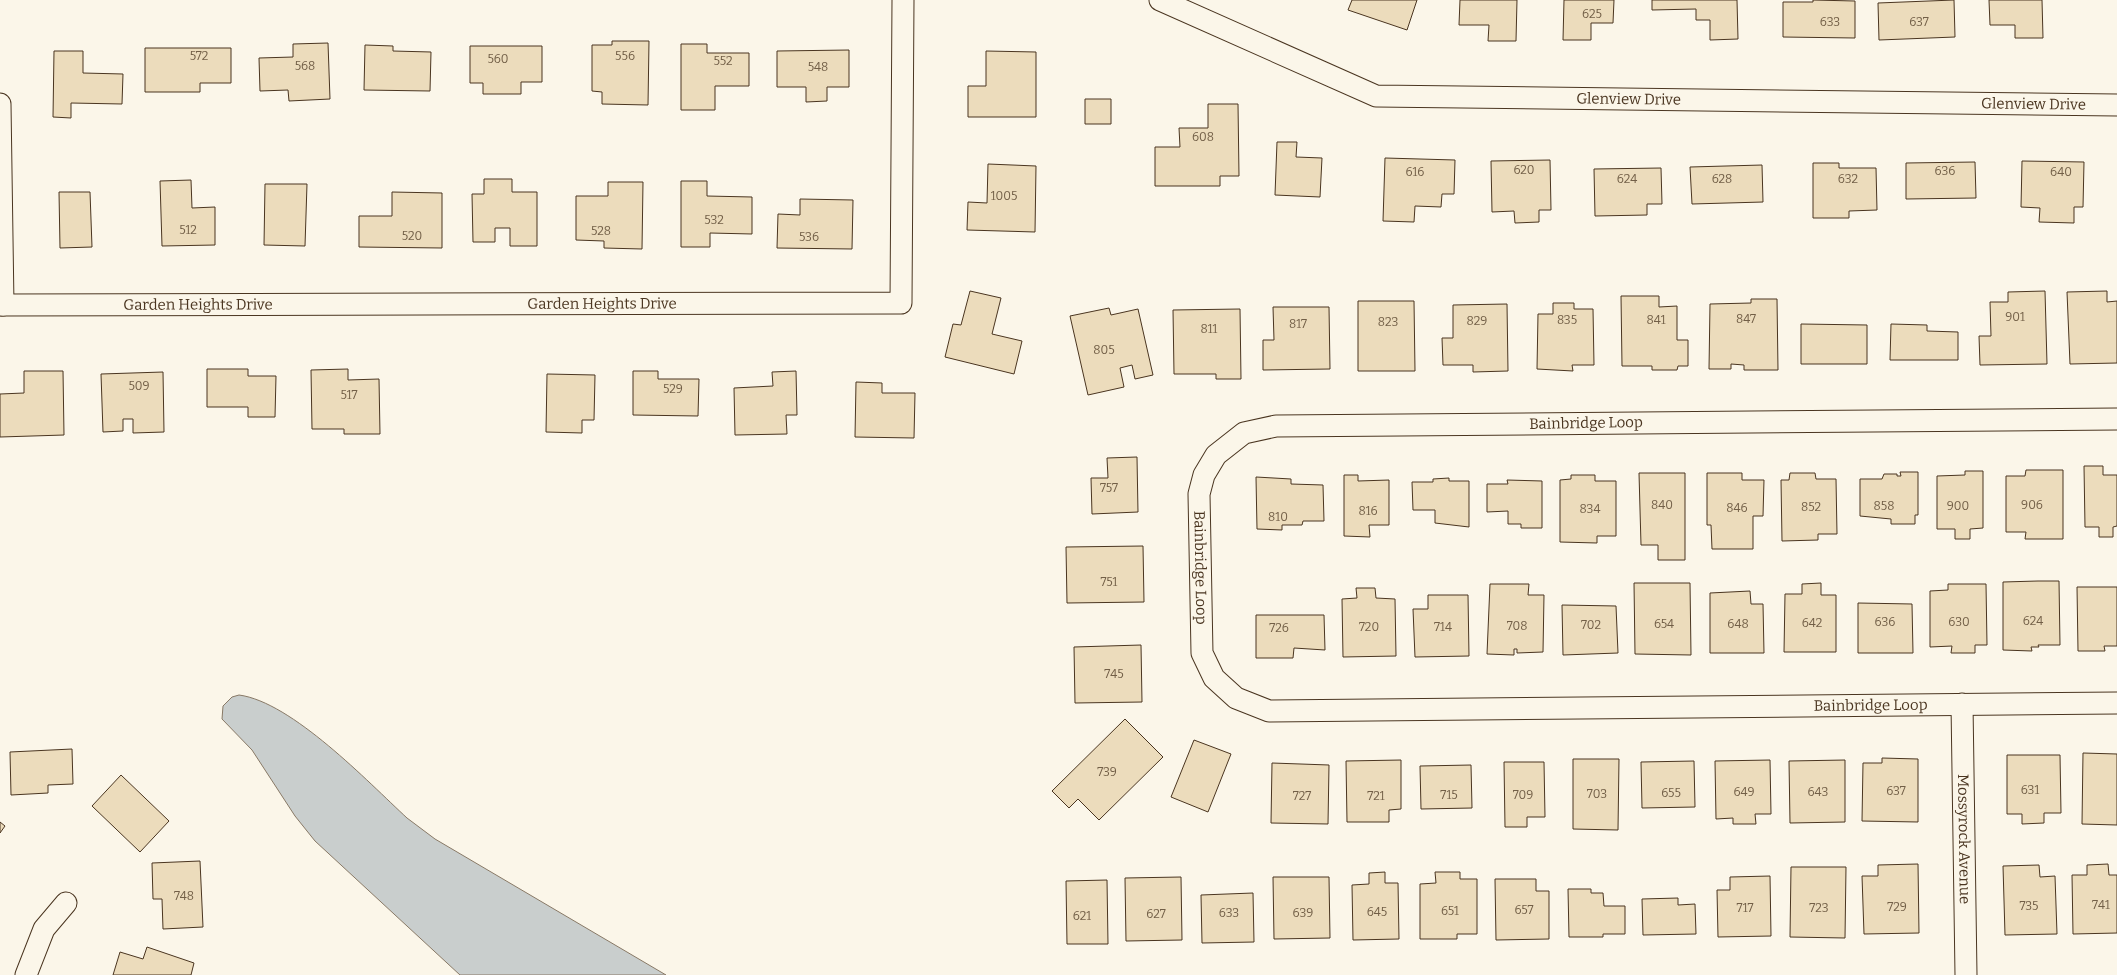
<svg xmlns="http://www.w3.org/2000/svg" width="2117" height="975" font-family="Bitter,serif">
<rect width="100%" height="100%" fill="#fbf6e9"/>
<path fill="#c9cecd" stroke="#887966" d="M 239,695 C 292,702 368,782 407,818 C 416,825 426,832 435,839 L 666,975 L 460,975 L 315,841 L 295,816 L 252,750 L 222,719 L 223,706 L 232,697 Z"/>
<path fill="#ecdcbc" stroke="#4a3520" d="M 1352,0 L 1417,0 L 1407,30 L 1348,10 Z
M 1460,0 L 1517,0 L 1516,41 L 1488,41 L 1489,25 L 1459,25 Z
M 1564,0 L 1614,0 L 1613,23 L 1591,23 L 1591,40 L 1563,40 Z
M 1652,0 L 1737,0 L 1738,39 L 1710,40 L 1710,20 L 1696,20 L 1696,9 L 1652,10 Z
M 1813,0 L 1855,1 L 1855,38 L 1783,37 L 1783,2 L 1813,2 Z
M 1954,0 L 1955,37 L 1879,40 L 1878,3 Z
M 1989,0 L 2042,0 L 2043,38 L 2015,38 L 2015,25 L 1990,25 Z
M 612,41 L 649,41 L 648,105 L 602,104 L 602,92 L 592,91 L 592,45 L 612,45 Z
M 328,43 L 330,99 L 289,101 L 288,90 L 260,91 L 259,58 L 293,57 L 293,44 Z
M 681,44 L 707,44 L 707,53 L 749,53 L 749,86 L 715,86 L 715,110 L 681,110 Z
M 365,45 L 393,46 L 393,51 L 431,52 L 430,91 L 364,90 Z
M 470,46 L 542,46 L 542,82 L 521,82 L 521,94 L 483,94 L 483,83 L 470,83 Z
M 145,48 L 231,48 L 231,83 L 200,83 L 200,92 L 145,92 Z
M 849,50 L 849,87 L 827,87 L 827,101 L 806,102 L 806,87 L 777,87 L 777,51 Z
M 54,51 L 83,51 L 83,73 L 123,74 L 122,104 L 71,103 L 71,118 L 53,117 Z
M 986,51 L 1036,52 L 1036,117 L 968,117 L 968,86 L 986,86 Z
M 1085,99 L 1111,99 L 1111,124 L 1085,124 Z
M 1208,104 L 1238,104 L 1239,176 L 1220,176 L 1220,186 L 1155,186 L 1155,147 L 1180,147 L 1179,128 L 1208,128 Z
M 1277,142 L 1297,142 L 1296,157 L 1322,158 L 1320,197 L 1275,195 Z
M 1385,158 L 1455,160 L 1454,194 L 1442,194 L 1441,207 L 1415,206 L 1414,222 L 1383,221 Z
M 1550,160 L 1551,210 L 1539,210 L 1539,222 L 1515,223 L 1514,211 L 1492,212 L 1491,161 Z
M 2022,161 L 2084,162 L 2083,207 L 2074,207 L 2074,223 L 2039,222 L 2040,208 L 2021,207 Z
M 1975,162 L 1976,198 L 1906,199 L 1906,163 Z
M 1813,163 L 1839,163 L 1839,168 L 1876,168 L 1877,210 L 1849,211 L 1849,218 L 1813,218 Z
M 988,164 L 1036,166 L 1035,232 L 967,230 L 968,202 L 987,203 Z
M 1762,165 L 1763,202 L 1692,204 L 1690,167 Z
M 1661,168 L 1662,204 L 1647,204 L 1647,215 L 1595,216 L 1594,169 Z
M 484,179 L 512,179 L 512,192 L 537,192 L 537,246 L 510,246 L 510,228 L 495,228 L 495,242 L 473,242 L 472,194 L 484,194 Z
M 191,180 L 192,208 L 215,207 L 215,245 L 162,246 L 160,181 Z
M 681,181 L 707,181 L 707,196 L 752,197 L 752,234 L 710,233 L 710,247 L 681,247 Z
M 608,182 L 643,182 L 642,249 L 604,248 L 604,241 L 576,240 L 576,196 L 608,196 Z
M 265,184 L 307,184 L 305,246 L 264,245 Z
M 59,192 L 90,192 L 92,247 L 60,248 Z
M 392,192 L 442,193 L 442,248 L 359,247 L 359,216 L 392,216 Z
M 800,199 L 853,200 L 852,249 L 777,248 L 778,214 L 800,215 Z
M 970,291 L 1001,298 L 992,334 L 1022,341 L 1014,374 L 945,357 L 953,324 L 961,325 Z
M 2045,291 L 2047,364 L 1980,365 L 1979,336 L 1991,336 L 1990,302 L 2008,302 L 2008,292 Z
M 2107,291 L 2107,302 L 2117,301 L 2117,363 L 2070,364 L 2067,292 Z
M 1621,296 L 1659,296 L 1659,307 L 1677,306 L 1677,340 L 1688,340 L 1688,366 L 1678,366 L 1677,370 L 1652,370 L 1652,366 L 1622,366 Z
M 1751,299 L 1777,299 L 1778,370 L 1744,370 L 1744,365 L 1731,364 L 1731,369 L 1709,369 L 1710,304 L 1751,303 Z
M 1358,301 L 1414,301 L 1415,371 L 1358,371 Z
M 1553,303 L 1574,303 L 1574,309 L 1593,309 L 1594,365 L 1572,365 L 1573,371 L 1537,369 L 1538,314 L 1553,314 Z
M 1507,304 L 1508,371 L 1473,372 L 1473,365 L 1443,365 L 1442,338 L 1453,338 L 1453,305 Z
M 1273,307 L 1329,307 L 1330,369 L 1263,370 L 1263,340 L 1274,340 Z
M 1109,308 L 1111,315 L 1138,309 L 1153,375 L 1135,379 L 1132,365 L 1120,368 L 1124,387 L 1088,395 L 1070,316 Z
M 1240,309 L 1241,379 L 1216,379 L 1216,374 L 1174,374 L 1173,310 Z
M 1801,324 L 1867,325 L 1867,364 L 1801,364 Z
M 1891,324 L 1927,325 L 1927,331 L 1958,332 L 1958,360 L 1890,360 Z
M 207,369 L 248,369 L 248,376 L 276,376 L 275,417 L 248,417 L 248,407 L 207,407 Z
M 348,369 L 348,380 L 379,379 L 380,434 L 344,434 L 344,429 L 312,429 L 311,370 Z
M 24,371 L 63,371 L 64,435 L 0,437 L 0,394 L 24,393 Z
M 633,371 L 658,371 L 658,379 L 699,379 L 698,416 L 633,415 Z
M 796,371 L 797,415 L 786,415 L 787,434 L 735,435 L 734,388 L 773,386 L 772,372 Z
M 163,372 L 164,432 L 133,433 L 133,419 L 123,419 L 123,431 L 103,432 L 101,374 Z
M 547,374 L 595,375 L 594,420 L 582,420 L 582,433 L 546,432 Z
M 856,382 L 882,383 L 882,393 L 915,393 L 914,438 L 855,437 Z
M 1137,457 L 1138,512 L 1092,514 L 1091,478 L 1108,478 L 1107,458 Z
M 2084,466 L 2103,466 L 2103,475 L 2117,475 L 2117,526 L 2113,527 L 2113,537 L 2099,537 L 2099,527 L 2085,527 Z
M 2026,470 L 2063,470 L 2063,539 L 2025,539 L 2026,532 L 2006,532 L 2006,476 L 2025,476 Z
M 1965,471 L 1983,471 L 1983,528 L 1970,529 L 1970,539 L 1955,539 L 1955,529 L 1937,529 L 1937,476 L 1965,475 Z
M 1900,472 L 1918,472 L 1918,515 L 1915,515 L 1915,524 L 1891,524 L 1891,519 L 1860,516 L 1860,479 L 1882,479 L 1884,474 L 1897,474 L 1897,476 L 1901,476 Z
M 1639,473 L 1685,473 L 1685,560 L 1658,560 L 1658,545 L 1641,545 Z
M 1707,473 L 1742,473 L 1742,480 L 1764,480 L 1763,516 L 1753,516 L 1753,549 L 1712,549 L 1711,525 L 1707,525 Z
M 1790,473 L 1815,473 L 1816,479 L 1836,479 L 1837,534 L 1818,534 L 1818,540 L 1782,541 L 1781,480 L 1789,480 Z
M 1344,475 L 1358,475 L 1358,481 L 1389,480 L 1389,525 L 1369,525 L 1370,537 L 1344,536 Z
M 1571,475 L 1595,475 L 1595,481 L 1616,481 L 1616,536 L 1597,536 L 1597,543 L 1560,542 L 1560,480 L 1571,479 Z
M 1256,477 L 1291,479 L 1291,484 L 1323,485 L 1324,521 L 1303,521 L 1302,525 L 1282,525 L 1282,530 L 1257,529 Z
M 1449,478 L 1449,481 L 1469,481 L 1469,527 L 1435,523 L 1435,510 L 1413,510 L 1412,482 L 1433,482 L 1433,479 Z
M 1507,480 L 1542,481 L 1542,528 L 1521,528 L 1521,524 L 1508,524 L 1508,511 L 1487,512 L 1487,484 L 1508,484 Z
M 1143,546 L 1144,602 L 1067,603 L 1066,547 Z
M 2038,581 L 2059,581 L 2060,645 L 2038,645 L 2039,647 L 2031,647 L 2032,651 L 2003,650 L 2003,582 Z
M 1634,583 L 1690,583 L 1691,655 L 1635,654 Z
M 1821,583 L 1821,595 L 1836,595 L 1836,652 L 1784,652 L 1785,594 L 1802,594 L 1802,584 Z
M 1490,584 L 1529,584 L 1528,595 L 1544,595 L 1543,652 L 1517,653 L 1517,649 L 1514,649 L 1514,655 L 1487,654 Z
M 1948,584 L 1986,584 L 1987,645 L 1975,645 L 1975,653 L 1951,653 L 1952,646 L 1930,647 L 1930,591 L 1948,590 Z
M 2077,587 L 2117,587 L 2117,646 L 2104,646 L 2105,651 L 2078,651 Z
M 1356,588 L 1375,588 L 1376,598 L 1395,599 L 1396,656 L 1343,657 L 1342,599 L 1357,598 Z
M 1750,591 L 1751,604 L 1763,604 L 1764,653 L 1710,653 L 1710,593 Z
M 1428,595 L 1468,595 L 1469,656 L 1415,657 L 1413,609 L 1428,609 Z
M 1858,603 L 1912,604 L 1913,653 L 1858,653 Z
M 1562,605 L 1616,606 L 1618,653 L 1563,655 Z
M 1256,615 L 1324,615 L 1325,650 L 1294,648 L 1293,658 L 1256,658 Z
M 1141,645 L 1142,702 L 1075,703 L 1074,647 Z
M 1125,719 L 1163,757 L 1099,820 L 1078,799 L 1069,808 L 1052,791 Z
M 1194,740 L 1231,754 L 1208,812 L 1171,797 Z
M 72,749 L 73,784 L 48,785 L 48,793 L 11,795 L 10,752 Z
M 2083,753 L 2117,754 L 2117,825 L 2082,824 Z
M 2007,755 L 2060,755 L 2061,813 L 2044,813 L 2044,823 L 2022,824 L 2022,814 L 2007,814 Z
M 1882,758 L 1918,759 L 1918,822 L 1862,821 L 1863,763 L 1882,763 Z
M 1573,759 L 1619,759 L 1618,830 L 1573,829 Z
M 1401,760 L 1401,809 L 1389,810 L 1389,822 L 1347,822 L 1346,761 Z
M 1770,760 L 1771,814 L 1755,814 L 1756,824 L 1733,824 L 1733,818 L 1716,819 L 1715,761 Z
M 1845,760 L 1845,822 L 1790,823 L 1789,761 Z
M 1694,761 L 1695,807 L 1642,808 L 1641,762 Z
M 1504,762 L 1544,762 L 1545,817 L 1527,817 L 1527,827 L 1505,827 Z
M 1272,763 L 1329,765 L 1328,824 L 1271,823 Z
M 1471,765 L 1472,808 L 1421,809 L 1420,766 Z
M 121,775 L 169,821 L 140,852 L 92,806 Z
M 0,822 L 5,826 L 0,833 Z
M 200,861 L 203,927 L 163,929 L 162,899 L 153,899 L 152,863 Z
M 1918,864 L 1919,933 L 1864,934 L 1862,876 L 1878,876 L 1878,865 Z
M 2108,864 L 2109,875 L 2117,875 L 2117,933 L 2073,934 L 2072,875 L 2087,875 L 2087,865 Z
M 2039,865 L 2040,877 L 2055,876 L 2057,934 L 2005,935 L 2003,866 Z
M 1791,867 L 1846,867 L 1845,938 L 1790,937 Z
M 1385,872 L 1385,883 L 1398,883 L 1399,939 L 1353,940 L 1352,885 L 1369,884 L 1369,873 Z
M 1435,872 L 1460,872 L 1460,879 L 1477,879 L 1477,934 L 1457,934 L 1457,939 L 1420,939 L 1420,884 L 1436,883 Z
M 1770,876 L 1771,936 L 1718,937 L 1717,890 L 1730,890 L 1730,877 Z
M 1181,877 L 1182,940 L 1126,941 L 1125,878 Z
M 1273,877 L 1329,877 L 1330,938 L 1274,939 Z
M 1495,879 L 1536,879 L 1536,891 L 1549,891 L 1549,939 L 1496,940 Z
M 1107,880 L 1108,944 L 1067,944 L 1066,881 Z
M 1568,889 L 1591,889 L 1591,893 L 1603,893 L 1604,906 L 1625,906 L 1625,934 L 1603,934 L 1603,937 L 1569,937 Z
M 1253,893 L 1254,942 L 1202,943 L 1201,895 Z
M 1678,898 L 1678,905 L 1695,904 L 1696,934 L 1643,935 L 1642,899 Z
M 147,947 L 194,963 L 191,975 L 113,975 L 120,952 L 143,959 Z"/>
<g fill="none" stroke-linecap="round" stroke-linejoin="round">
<defs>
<g id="street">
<path id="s1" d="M 1160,0 L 1376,96 L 2117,105"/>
<path d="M 0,104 L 3,305"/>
<path id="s2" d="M 0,305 L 901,303 L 903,0"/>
<path id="s3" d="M 2117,419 L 1276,426 L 1244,433 L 1216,455 L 1204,475 L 1199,494 L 1202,653 L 1214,678 L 1236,698 L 1269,711 L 2117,703"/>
<path id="s4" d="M 1962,704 L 1966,975"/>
<path d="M 26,975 L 44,929 L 66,903"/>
</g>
</defs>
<use href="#street" stroke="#4a3520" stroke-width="23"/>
<use href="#street" stroke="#fbf6e9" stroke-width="21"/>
</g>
<g text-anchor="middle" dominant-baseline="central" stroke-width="4" stroke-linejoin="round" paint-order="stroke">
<g font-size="12" fill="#725f47">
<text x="1592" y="14">625</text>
<text x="1830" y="22">633</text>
<text x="1919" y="22">637</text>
<text x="199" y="56">572</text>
<text x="625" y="56">556</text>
<text x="498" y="59">560</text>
<text x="723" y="61">552</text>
<text x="305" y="66">568</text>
<text x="818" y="67">548</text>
<text x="1203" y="137">608</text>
<text x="1524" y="170">620</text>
<text x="1945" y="171">636</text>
<text x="1415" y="172">616</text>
<text x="2061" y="172">640</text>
<text x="1627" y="179">624</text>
<text x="1722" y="179">628</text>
<text x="1848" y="179">632</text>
<text x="1004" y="196">1005</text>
<text x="714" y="220">532</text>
<text x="188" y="230">512</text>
<text x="601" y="231">528</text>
<text x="412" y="236">520</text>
<text x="809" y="237">536</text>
<text x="2015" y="317">901</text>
<text x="1746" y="319">847</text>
<text x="1567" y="320">835</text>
<text x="1656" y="320">841</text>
<text x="1477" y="321">829</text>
<text x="1388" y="322">823</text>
<text x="1298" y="324">817</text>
<text x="1209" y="329">811</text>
<text x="1104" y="350">805</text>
<text x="139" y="386">509</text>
<text x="673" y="389">529</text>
<text x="349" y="395">517</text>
<text x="1109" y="488">757</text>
<text x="1662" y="505">840</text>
<text x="2032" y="505">906</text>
<text x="1884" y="506">858</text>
<text x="1958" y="506">900</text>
<text x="1811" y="507">852</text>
<text x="1737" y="508">846</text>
<text x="1590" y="509">834</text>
<text x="1368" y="511">816</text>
<text x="1278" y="517">810</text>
<text x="1109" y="582">751</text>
<text x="2033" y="621">624</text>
<text x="1885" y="622">636</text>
<text x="1959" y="622">630</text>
<text x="1812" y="623">642</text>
<text x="1664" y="624">654</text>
<text x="1738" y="624">648</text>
<text x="1591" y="625">702</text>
<text x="1517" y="626">708</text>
<text x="1369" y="627">720</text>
<text x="1443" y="627">714</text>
<text x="1279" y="628">726</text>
<text x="1114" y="674">745</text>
<text x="1107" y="772">739</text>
<text x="2030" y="790">631</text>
<text x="1896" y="791">637</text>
<text x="1744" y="792">649</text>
<text x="1818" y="792">643</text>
<text x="1671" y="793">655</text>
<text x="1597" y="794">703</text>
<text x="1449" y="795">715</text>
<text x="1523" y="795">709</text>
<text x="1302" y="796">727</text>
<text x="1376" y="796">721</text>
<text x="184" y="896">748</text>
<text x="2101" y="905">741</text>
<text x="2029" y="906">735</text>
<text x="1897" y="907">729</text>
<text x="1745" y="908">717</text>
<text x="1819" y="908">723</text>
<text x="1524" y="910">657</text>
<text x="1450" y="911">651</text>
<text x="1377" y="912">645</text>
<text x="1229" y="913">633</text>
<text x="1303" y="913">639</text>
<text x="1156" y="914">627</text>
<text x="1082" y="916">621</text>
</g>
<g font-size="15" fill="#4a3520" stroke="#fbf6e9">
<text stroke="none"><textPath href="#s1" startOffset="489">Glenview Drive</textPath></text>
<text stroke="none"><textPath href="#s1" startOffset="894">Glenview Drive</textPath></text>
<text stroke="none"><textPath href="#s2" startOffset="198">Garden Heights Drive</textPath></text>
<text stroke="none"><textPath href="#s2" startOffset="602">Garden Heights Drive</textPath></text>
<text transform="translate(1586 423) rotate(-1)">Bainbridge Loop</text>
<text stroke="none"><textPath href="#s3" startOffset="1026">Bainbridge Loop</textPath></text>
<text stroke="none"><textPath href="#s3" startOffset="1806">Bainbridge Loop</textPath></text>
<text stroke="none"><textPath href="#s4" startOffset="135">Mossyrock Avenue</textPath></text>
</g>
</g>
</svg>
